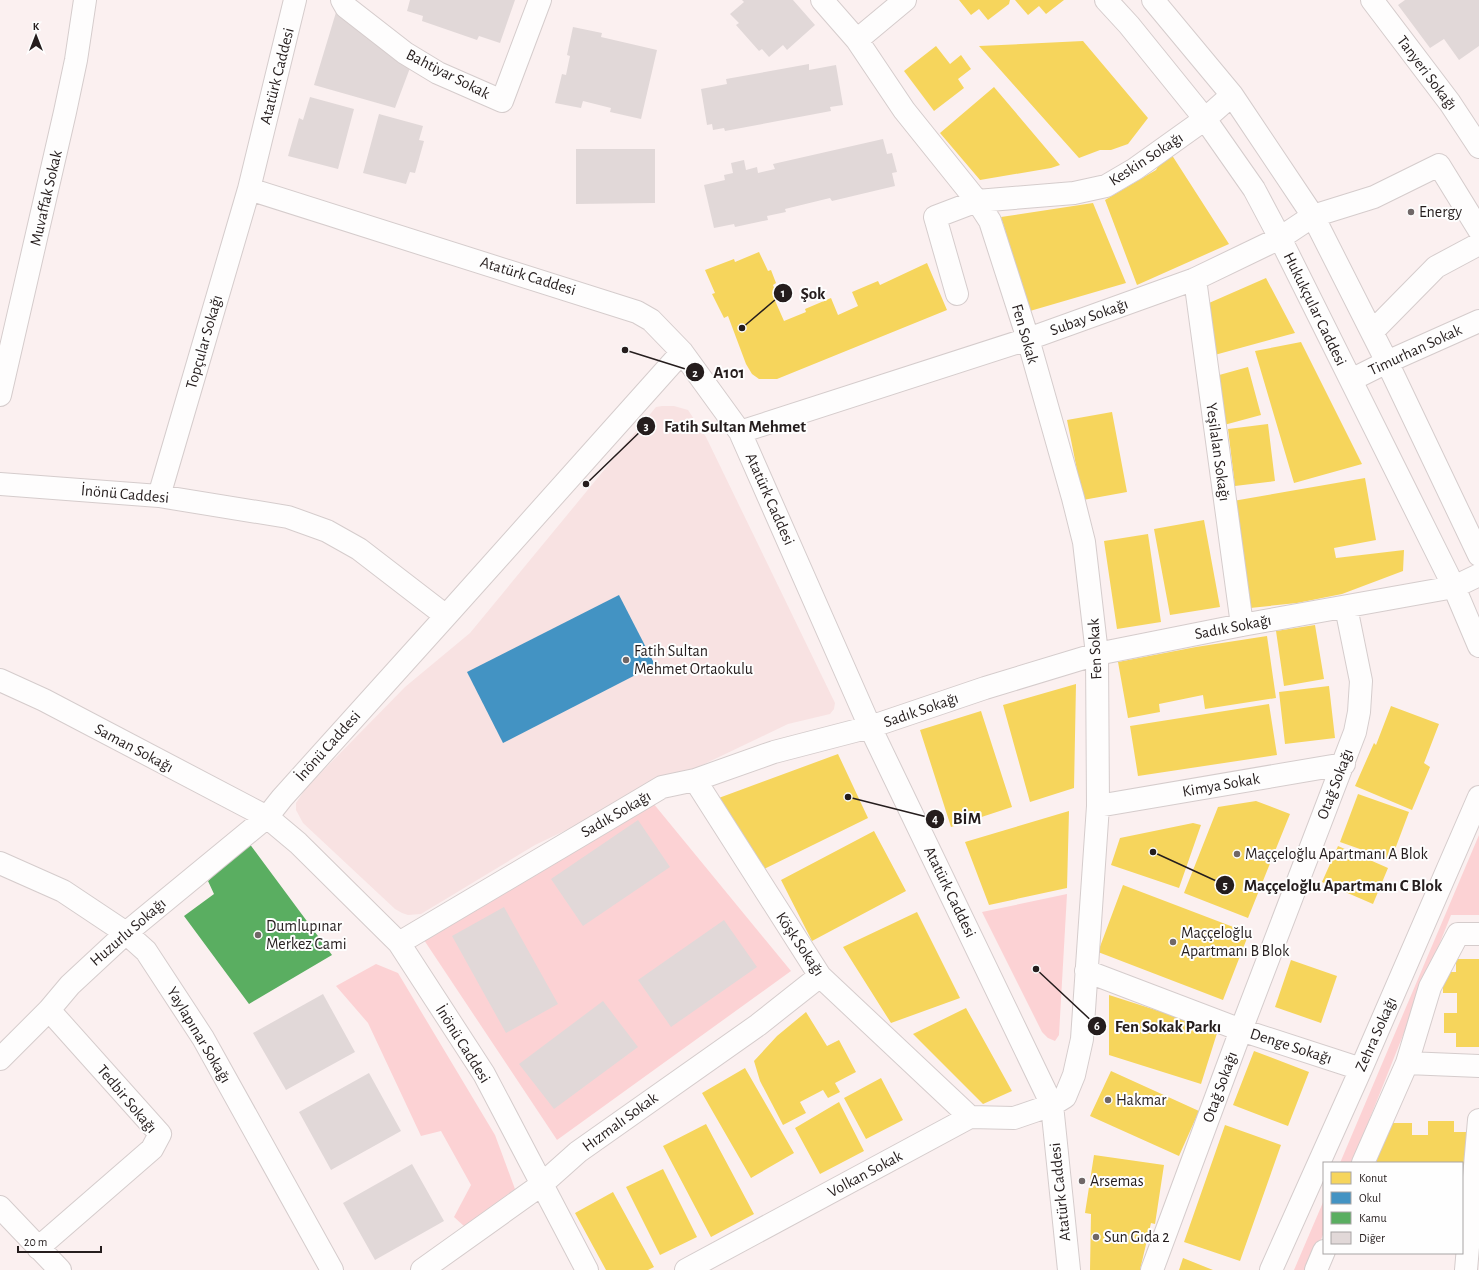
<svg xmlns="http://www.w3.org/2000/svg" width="1479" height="1270" font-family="'Alegreya Sans',sans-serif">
<rect width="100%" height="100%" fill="#fbf0f0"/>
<path fill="#f8e2e2" d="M 662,406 L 674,406 L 688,410 L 706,437 L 835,703 L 834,709 L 830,714 L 788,724 L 535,845 L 421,914 L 408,915 L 402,913 L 395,909 L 303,823 L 296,810 L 296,803 L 306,788 L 405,687 L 470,633 L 656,407 Z"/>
<path fill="#fcd2d4" d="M 653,803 L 791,971 L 557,1140 L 424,940 Z
M 1479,835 L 1479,915 L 1451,915 L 1352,1163 L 1340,1163 Z
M 1067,894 L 1059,1035 L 1055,1041 L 1048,1038 L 1042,1032 L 982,912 Z
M 376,964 L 398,973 L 495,1135 L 515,1189 L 465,1227 L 454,1217 L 471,1185 L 441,1131 L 421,1136 L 368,1023 L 336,986 Z
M 1324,1200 L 1324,1232 L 1309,1270 L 1294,1270 Z"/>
<path fill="#f6d55c" d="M 959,0 L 1010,0 L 1009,4 L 988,20 L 979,9 L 971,15 Z
M 1015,0 L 1064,0 L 1046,14 L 1039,6 L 1028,15 Z
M 1083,41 L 1148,118 L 1128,144 L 1111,150 L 1100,150 L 1079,158 L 979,46 Z
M 936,46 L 950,64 L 961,55 L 971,69 L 958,79 L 964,88 L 934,111 L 904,71 Z
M 994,87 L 1060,165 L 1051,168 L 980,180 L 940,133 Z
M 1168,149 L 1229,244 L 1137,285 L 1105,200 L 1156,170 Z
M 1093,203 L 1126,283 L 1030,311 L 1001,217 Z
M 759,252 L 768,271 L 771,270 L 776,283 L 773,285 L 777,295 L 773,296 L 784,321 L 806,312 L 805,309 L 831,298 L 838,315 L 858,306 L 852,292 L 878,281 L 880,285 L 927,263 L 947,310 L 777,379 L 759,379 L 752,374 L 746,364 L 728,316 L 724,318 L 712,294 L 715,293 L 705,270 L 734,259 L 735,262 Z
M 1266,278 L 1295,333 L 1211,356 L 1209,303 Z
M 1301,342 L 1362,464 L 1294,483 L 1255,351 Z
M 1248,367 L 1261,415 L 1224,425 L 1212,377 Z
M 1112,412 L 1127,492 L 1083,500 L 1067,420 Z
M 1268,424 L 1275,481 L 1235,486 L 1228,429 Z
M 1365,478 L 1376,540 L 1334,548 L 1336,558 L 1404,550 L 1403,571 L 1342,594 L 1297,603 L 1250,608 L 1233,501 Z
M 1204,520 L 1220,607 L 1170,615 L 1154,529 Z
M 1148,534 L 1161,622 L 1117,629 L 1104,541 Z
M 1315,625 L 1324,679 L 1284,686 L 1276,631 Z
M 1267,636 L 1276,698 L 1205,709 L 1203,695 L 1159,704 L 1160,712 L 1128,718 L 1118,662 L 1196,647 Z
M 1076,684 L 1074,788 L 1030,802 L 1003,705 Z
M 1329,686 L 1335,738 L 1285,744 L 1279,692 Z
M 1269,704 L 1277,755 L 1138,776 L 1130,726 Z
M 1391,706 L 1439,724 L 1424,763 L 1430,767 L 1412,810 L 1355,786 L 1374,743 L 1376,745 Z
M 981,711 L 1012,807 L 951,827 L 920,730 Z
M 838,754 L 868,818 L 762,870 L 716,799 Z
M 1358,794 L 1409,812 L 1391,860 L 1340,842 Z
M 1256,801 L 1290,814 L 1248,918 L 1184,893 L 1218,807 Z
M 1069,811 L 1067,888 L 989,905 L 965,842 Z
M 1193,823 L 1201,825 L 1179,888 L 1111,865 L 1120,838 Z
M 874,831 L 906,891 L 812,941 L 781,880 Z
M 1338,846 L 1388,868 L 1373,904 L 1322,882 Z
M 1123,885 L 1249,933 L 1223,1000 L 1098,952 Z
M 917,912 L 960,998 L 891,1023 L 843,947 Z
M 1456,959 L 1479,959 L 1479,1047 L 1456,1047 L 1456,1033 L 1444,1033 L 1444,1013 L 1457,1013 L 1457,993 L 1443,993 L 1443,972 L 1456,972 Z
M 1291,960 L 1337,976 L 1321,1023 L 1275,1007 Z
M 1109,995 L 1218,1030 L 1201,1084 L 1109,1055 Z
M 966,1008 L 1012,1091 L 983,1104 L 913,1034 Z
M 806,1012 L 827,1046 L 839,1040 L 856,1072 L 835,1083 L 840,1092 L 828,1098 L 823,1090 L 800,1102 L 806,1113 L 783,1125 L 760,1081 L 754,1061 L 777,1036 Z
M 1254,1051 L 1309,1072 L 1288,1126 L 1233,1105 Z
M 745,1068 L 794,1153 L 751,1178 L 702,1093 Z
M 1111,1071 L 1199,1111 L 1179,1156 L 1090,1116 Z
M 881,1078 L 903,1120 L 866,1139 L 844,1098 Z
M 839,1102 L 864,1151 L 820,1174 L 795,1128 Z
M 1428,1121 L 1454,1121 L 1454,1132 L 1466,1132 L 1466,1237 L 1462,1237 L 1462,1163 L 1377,1163 L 1377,1139 L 1388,1135 L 1388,1123 L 1412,1123 L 1412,1135 L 1428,1135 Z
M 706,1124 L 754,1214 L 711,1237 L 663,1146 Z
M 1225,1125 L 1281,1145 L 1240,1261 L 1184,1242 Z
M 1094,1155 L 1164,1165 L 1155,1224 L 1151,1223 L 1140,1270 L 1090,1270 L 1091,1214 L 1085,1213 Z
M 663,1169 L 697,1237 L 660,1255 L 626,1187 Z
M 613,1192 L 654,1267 L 648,1270 L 606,1270 L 575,1213 Z
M 1183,1258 L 1213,1270 L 1179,1270 Z"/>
<path fill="#4393c3" d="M 619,595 L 655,665 L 503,743 L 467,672 Z"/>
<path fill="#5aae61" d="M 249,843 L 332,955 L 249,1004 L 184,916 L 214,894 L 208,881 Z"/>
<path fill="#e1d8d8" d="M 410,0 L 515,0 L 500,43 L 479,36 L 477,40 L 422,21 L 423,16 L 407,11 Z
M 742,0 L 793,0 L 815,25 L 787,50 L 783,45 L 769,57 L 762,49 L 759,51 L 736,25 L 739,23 L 730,14 L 744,2 Z
M 1405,0 L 1479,0 L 1479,46 L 1459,60 L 1444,39 L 1430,48 L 1398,5 Z
M 337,9 L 413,60 L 395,108 L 314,85 Z
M 573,27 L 602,33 L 601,37 L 657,50 L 641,119 L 610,112 L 611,108 L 583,101 L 581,108 L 555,103 L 562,74 L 566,75 L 570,56 L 567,55 Z
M 809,64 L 809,70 L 836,65 L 843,105 L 830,107 L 831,111 L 725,131 L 724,128 L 713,130 L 712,124 L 707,125 L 701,89 L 727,84 L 726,79 Z
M 310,97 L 354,109 L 338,169 L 288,156 L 299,118 L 303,120 Z
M 379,114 L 423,126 L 419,140 L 424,141 L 415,173 L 410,172 L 406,184 L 363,173 Z
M 883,139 L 887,154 L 892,153 L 897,172 L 892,173 L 895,186 L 832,201 L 830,198 L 785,209 L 786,212 L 767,216 L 768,220 L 735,227 L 734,224 L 714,228 L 704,185 L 725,180 L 724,175 L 733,173 L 731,163 L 744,160 L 746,170 L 757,167 L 758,173 L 775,169 L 773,164 Z
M 576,149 L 655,149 L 655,203 L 576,204 Z
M 638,820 L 670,867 L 583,926 L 551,879 Z
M 504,907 L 558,1004 L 506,1033 L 452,936 Z
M 724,920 L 757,967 L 671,1027 L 638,980 Z
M 323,994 L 355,1052 L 286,1090 L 253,1033 Z
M 603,1001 L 638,1047 L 554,1109 L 519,1064 Z
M 369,1073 L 401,1131 L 331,1170 L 299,1112 Z
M 412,1164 L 444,1221 L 375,1260 L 343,1203 Z"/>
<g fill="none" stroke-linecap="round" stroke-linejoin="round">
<defs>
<path id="minor" d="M 295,0 L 249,189 L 637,312 L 651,320 L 682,352 L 740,432 L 870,727 L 1052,1105 L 1069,1270
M 342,0 L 346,7 L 405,53 L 438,73 L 502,101 L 540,0
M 1106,0 L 1129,25 L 1205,119 L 1254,189 L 1280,238 L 1454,587 L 1479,646
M 1153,0 L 1232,95 L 1313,216 L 1387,362 L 1479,555
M 1372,0 L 1450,103 L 1479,147
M 857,40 L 905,0
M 1195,279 L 1242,625
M 957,294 L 935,217 L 977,201 L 1074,193 L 1106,186 L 1135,169 L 1205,119 L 1232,95
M 1372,332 L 1436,267 L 1479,244
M 1351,380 L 1387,362 L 1479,321
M 0,395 L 65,112 L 76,60 L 85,0
M 740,432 L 1028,339 L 1195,279 L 1280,238 L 1313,216 L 1374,197 L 1439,165 L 1479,230
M 0,484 L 159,496 L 288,517 L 327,531 L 359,549 L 446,616 L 282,798 L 267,817 L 298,843 L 399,943 L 484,1074 L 587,1270
M 159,496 L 249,189
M 446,616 L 682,352
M 0,680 L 44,700 L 267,817 L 126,933 L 70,985 L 49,1010 L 0,1059
M 695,780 L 820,976 L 970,1117
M 1098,806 L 1344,764
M 0,863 L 63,891 L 126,933 L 146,951 L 203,1038 L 332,1270
M 399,943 L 662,787 L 695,780 L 774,752 L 870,727 L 985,688 L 1097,654 L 1242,625 L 1454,587 L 1479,575
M 1086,971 L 1241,1030 L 1361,1069
M 1407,1063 L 1479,1066
M 1363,1163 L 1407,1063 L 1430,987 L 1458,934 L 1479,934
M 0,1207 L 60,1270
M 38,1248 L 152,1149 L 160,1134 L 49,1010
M 422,1270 L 541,1185 L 578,1152 L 758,1025 L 820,976
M 686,1270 L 970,1117 L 1014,1118 L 1052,1105 L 1065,1097 L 1074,1075 L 1082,1039 L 1098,806 L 1097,654 L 1084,542 L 1073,498 L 1028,339 L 990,221 L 977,201 L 904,110 L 857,40 L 822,0
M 1152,1270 L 1241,1030 L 1355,732 L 1359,712 L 1361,681 L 1346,607
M 1271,1270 L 1361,1069 L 1479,797
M 1316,1270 L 1324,1251
M 1466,1270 L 1479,1120"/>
</defs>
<use href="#minor" stroke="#d5cccc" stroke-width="24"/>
<use href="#minor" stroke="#fefdfd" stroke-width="22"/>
</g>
<g fill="#706767" stroke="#fefefe" stroke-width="1.5">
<circle cx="1411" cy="212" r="4"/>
<circle cx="626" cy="660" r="4"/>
<circle cx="1237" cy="854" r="4"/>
<circle cx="258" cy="935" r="4"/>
<circle cx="1173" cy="942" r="4"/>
<circle cx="1108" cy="1100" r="4"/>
<circle cx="1082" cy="1181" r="4"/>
<circle cx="1096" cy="1237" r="4"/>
</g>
<g text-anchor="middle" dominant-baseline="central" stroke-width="4" stroke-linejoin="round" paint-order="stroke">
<g font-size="16" fill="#251d1d" stroke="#fefefe">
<text transform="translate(1427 73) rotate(53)">Tanyeri Sokağı</text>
<text transform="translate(448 74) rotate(27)">Bahtiyar Sokak</text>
<text transform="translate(277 76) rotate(-76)">Atatürk Caddesi</text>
<text transform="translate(1146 159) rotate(-33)">Keskin Sokağı</text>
<text transform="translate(46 198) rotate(-77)">Muvaffak Sokak</text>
<text transform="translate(528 276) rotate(17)">Atatürk Caddesi</text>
<text transform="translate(1315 309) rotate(64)">Hukukçular Caddesi</text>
<text transform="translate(1089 317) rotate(-20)">Subay Sokağı</text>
<text transform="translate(1025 334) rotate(74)">Fen Sokak</text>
<text transform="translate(204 342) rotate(-74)">Topçular Sokağı</text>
<text transform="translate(1415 350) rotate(-25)">Timurhan Sokak</text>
<text transform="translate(1218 452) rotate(82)">Yeşilalan Sokağı</text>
<text transform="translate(125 494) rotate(5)">İnönü Caddesi</text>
<text transform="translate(770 499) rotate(66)">Atatürk Caddesi</text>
<text transform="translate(1233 627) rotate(-11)">Sadık Sokağı</text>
<text transform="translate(1095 649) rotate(-93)">Fen Sokak</text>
<text transform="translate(921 710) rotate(-19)">Sadık Sokağı</text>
<text transform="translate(328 746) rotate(-48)">İnönü Caddesi</text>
<text transform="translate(134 748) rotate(28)">Saman Sokağı</text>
<text transform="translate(1335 784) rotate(-69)">Otağ Sokağı</text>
<text transform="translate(1221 785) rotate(-10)">Kimya Sokak</text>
<text transform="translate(616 814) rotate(-30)">Sadık Sokağı</text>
<text transform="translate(950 892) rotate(64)">Atatürk Caddesi</text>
<text transform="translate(128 932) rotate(-41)">Huzurlu Sokağı</text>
<text transform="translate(800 944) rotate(56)">Köşk Sokağı</text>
<text transform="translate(1376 1034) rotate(-66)">Zehra Sokağı</text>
<text transform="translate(199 1035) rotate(59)">Yaylapınar Sokağı</text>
<text transform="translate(463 1044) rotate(58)">İnönü Caddesi</text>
<text transform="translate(1291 1046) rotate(18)">Denge Sokağı</text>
<text transform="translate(1220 1087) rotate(-70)">Otağ Sokağı</text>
<text transform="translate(127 1099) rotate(50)">Tedbir Sokağı</text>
<text transform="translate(620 1122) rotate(-36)">Hızmalı Sokak</text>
<text transform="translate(865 1174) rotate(-28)">Volkan Sokak</text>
<text transform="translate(1060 1192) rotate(-96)">Atatürk Caddesi</text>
</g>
<g font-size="16" fill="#251d1d" stroke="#fefefe" text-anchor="start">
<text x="1419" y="212">Energy</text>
<text x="634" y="651">Fatih Sultan<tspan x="634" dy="18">Mehmet Ortaokulu</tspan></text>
<text x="1245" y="854">Maççeloğlu Apartmanı A Blok</text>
<text x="266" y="926">Dumlupınar<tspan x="266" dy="18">Merkez Cami</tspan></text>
<text x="1181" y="933">Maççeloğlu<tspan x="1181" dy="18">Apartmanı B Blok</tspan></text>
<text x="1116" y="1100">Hakmar</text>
<text x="1090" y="1181">Arsemas</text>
<text x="1104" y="1237">Sun Gıda 2</text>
</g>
</g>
<path fill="none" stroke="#251d1d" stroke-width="1.5" d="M742 328L783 293M625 350L695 372M586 484L646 426M848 797L935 819M1153 852L1225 885M1036 969L1097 1026"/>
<g fill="#251d1d" stroke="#fefefe" stroke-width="1.5">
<circle cx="742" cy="328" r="4"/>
<circle cx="625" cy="350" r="4"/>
<circle cx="586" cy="484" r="4"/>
<circle cx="848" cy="797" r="4"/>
<circle cx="1153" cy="852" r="4"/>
<circle cx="1036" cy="969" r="4"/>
<circle cx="783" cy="293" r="10"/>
<circle cx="695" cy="372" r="10"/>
<circle cx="646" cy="426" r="10"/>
<circle cx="935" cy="819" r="10"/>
<circle cx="1225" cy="885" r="10"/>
<circle cx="1097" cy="1026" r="10"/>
</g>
<g font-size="12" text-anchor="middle" font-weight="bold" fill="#fff">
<text x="783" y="297">1</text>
<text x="695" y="377">2</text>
<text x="646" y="430">3</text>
<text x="935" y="823">4</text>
<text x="1225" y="889">5</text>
<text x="1097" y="1030">6</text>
</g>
<g font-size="17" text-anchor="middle" font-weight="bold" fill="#251d1d" stroke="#fefefe" stroke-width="4" stroke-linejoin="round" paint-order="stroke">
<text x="813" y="299">Şok</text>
<text x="729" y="378">A101</text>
<text x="735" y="432">Fati̇h Sultan Mehmet</text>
<text x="967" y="824">BİM</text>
<text x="1343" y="891">Maççeloğlu Apartmanı C Blok</text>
<text x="1168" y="1032">Fen Sokak Parkı</text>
</g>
<rect x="1323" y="1162" width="140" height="92" fill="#fefefe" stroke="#a7a4a4"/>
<rect x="1331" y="1172" width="20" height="12" fill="#f6d55c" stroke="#a7a4a4"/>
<text x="1359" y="1182" font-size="12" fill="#251d1d">Konut</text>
<rect x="1331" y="1192" width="20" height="12" fill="#4393c3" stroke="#a7a4a4"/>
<text x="1359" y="1202" font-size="12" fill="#251d1d">Okul</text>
<rect x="1331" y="1212" width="20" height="12" fill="#5aae61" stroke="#a7a4a4"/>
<text x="1359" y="1222" font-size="12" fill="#251d1d">Kamu</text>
<rect x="1331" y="1232" width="20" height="12" fill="#e1d8d8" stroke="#a7a4a4"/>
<text x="1359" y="1242" font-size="12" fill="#251d1d">Diğer</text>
<g transform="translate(36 36)" stroke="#fefefe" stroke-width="3" paint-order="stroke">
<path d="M0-3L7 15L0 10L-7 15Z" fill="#251d1d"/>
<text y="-6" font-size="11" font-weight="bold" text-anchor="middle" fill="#251d1d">K</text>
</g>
<path d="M18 1246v6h83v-6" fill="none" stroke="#251d1d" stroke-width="2"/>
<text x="24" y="1246" font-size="12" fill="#251d1d" stroke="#fefefe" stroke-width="3" paint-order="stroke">20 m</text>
</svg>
